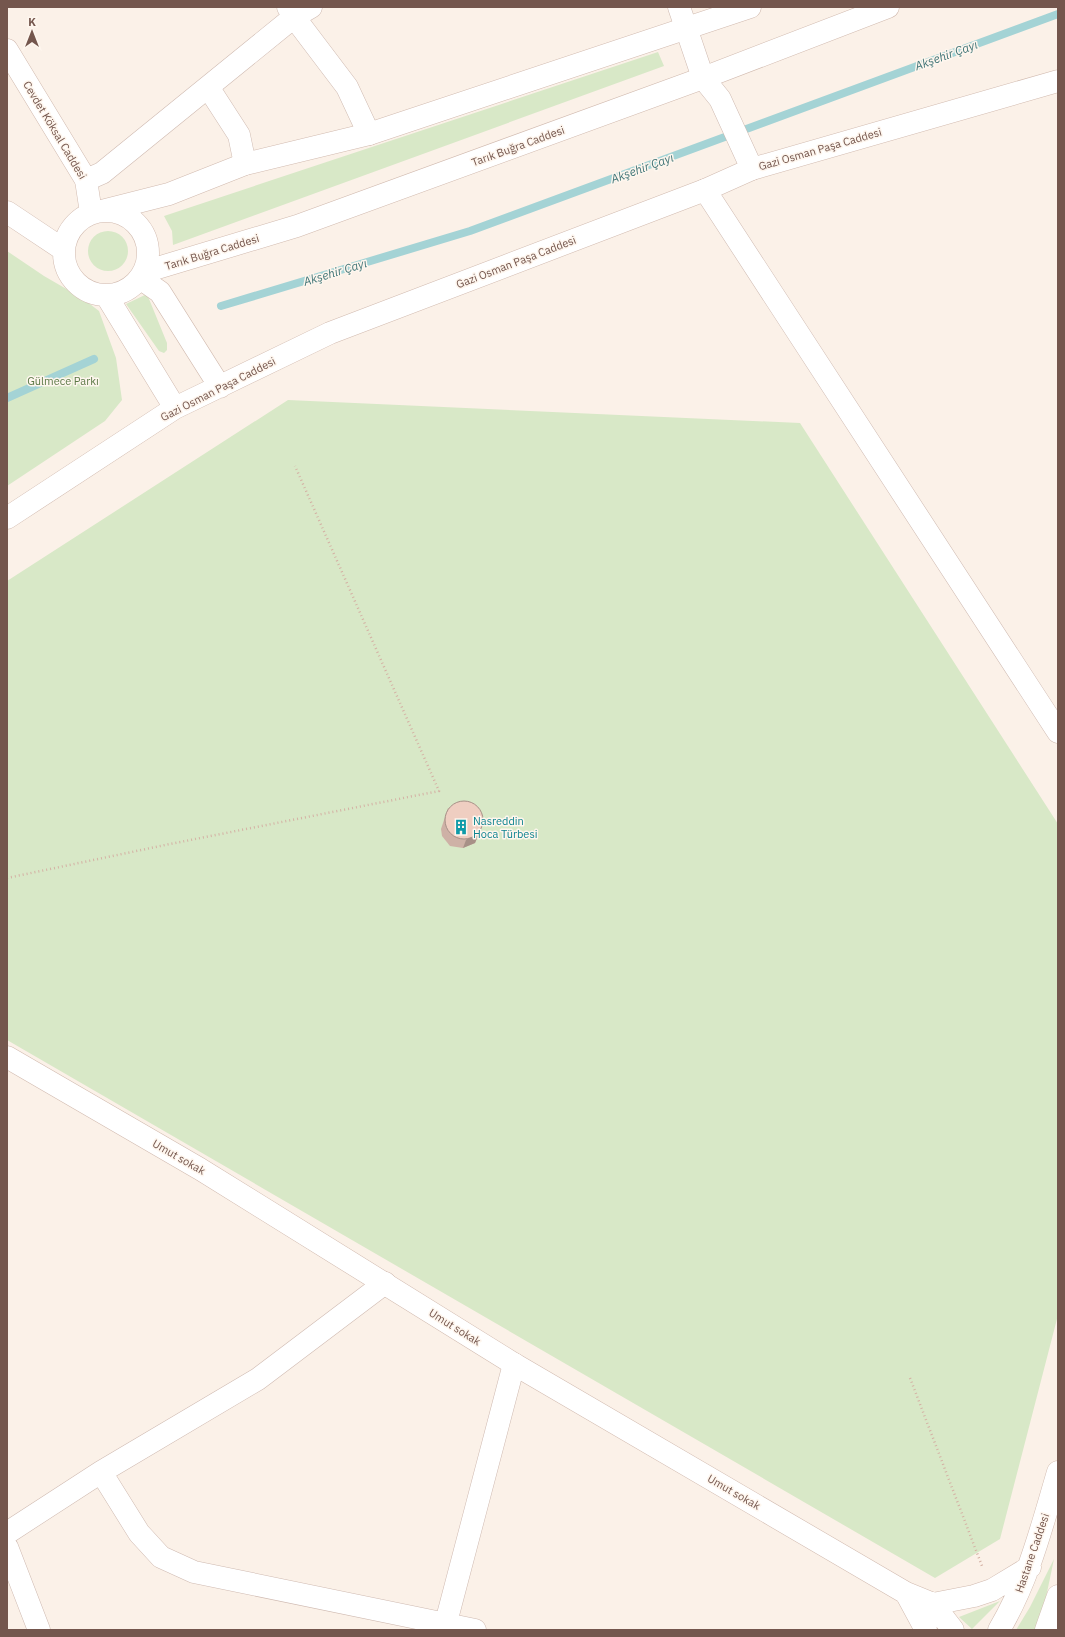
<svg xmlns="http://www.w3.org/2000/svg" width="1065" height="1637" font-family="'IBM Plex Sans',sans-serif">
<rect width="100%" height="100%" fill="#fbf1e8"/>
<path fill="#d8e8c7" d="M 658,52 L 664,66 L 173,245 L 172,231 L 164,216 Z
M88 251a20 20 0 1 1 40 0a20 20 0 1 1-40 0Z
M 7,251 L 44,276 L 82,298 L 99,311 L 116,358 L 122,400 L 105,421 L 7,486 Z
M 147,294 L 167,343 L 167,350 L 164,353 L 159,351 L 126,304 Z
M 288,400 L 800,423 L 1058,824 L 1058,1315 L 1000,1539 L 935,1578 L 7,1040 L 7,581 Z
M 1054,1559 L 1045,1602 L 1036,1630 L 1016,1630 L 1030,1607 Z
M 1000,1601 L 972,1629 L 959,1617 Z"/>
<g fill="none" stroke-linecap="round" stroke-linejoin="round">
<path stroke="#a4d3d5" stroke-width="8" d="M 221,306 L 470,231 L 1058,14
M 7,398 L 94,359"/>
<defs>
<path id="street" d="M 288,7 L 294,17 L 347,87 L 369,134
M 679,7 L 703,78 L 720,99 L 752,169
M 208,87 L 239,135 L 245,164
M 86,180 L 102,173 L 294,17 L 311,7
M 705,190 L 1058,732
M 101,1472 L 139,1533 L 161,1557 L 194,1572 L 475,1630
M 7,1533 L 101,1472 L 258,1379 L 385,1283
M 7,1547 L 39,1630
M 444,1630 L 514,1364"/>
<path id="secondary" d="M 7,50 L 86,180 L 91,213
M64 253a42 42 0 1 1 84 0a42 42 0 1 1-84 0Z
M 102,211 L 169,194 L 245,164 L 369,134 L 750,7
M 7,212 L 64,250
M 144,272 L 297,226 L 703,78 L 888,7
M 140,278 L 160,292 L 220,387
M 106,295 L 175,408
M 7,518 L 175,408 L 330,333 L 705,190 L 752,169 L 1058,81
M 7,1057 L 200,1169 L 514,1364 L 906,1593
M 933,1604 L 974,1596 L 992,1590 L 1030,1567
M 926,1630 L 906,1593 L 933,1604 L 953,1630
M 999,1630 C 1029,1579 1041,1529 1058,1472
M 1046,1630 L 1058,1596"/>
</defs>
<use href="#street" stroke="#cfbab1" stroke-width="23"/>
<use href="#secondary" stroke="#d1baaf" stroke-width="23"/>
<path stroke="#d4b1a4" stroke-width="2.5" stroke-dasharray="1 3" stroke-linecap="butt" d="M 7,878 L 170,844 L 439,791 L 295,466
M 910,1378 L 982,1566"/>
<use href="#street" stroke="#fff" stroke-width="22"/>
<use href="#secondary" stroke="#fff" stroke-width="22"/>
</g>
<path fill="#ceb1a6" d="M 448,808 L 480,831 L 475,843 L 463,848 L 450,846 L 442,836 L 441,829 Z"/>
<path fill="#a79087" d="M 484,822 L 480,831 L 475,843 L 463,848 L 466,840 Z"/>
<path fill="#efcec1" stroke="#a79087" d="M445 820a19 19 0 1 1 38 0a19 19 0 1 1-38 0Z"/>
<defs>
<symbol id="building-bare" viewBox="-9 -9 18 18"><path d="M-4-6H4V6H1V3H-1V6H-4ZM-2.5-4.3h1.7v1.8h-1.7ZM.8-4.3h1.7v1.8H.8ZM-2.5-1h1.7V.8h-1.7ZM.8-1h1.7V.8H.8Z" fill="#0f9aa8" stroke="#fef6ee" stroke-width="2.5" paint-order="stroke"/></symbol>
</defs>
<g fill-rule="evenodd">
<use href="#building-bare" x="450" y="816" width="22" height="22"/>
</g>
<g text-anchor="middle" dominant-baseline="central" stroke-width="3" stroke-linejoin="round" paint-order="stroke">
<g font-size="11" fill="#74564d" stroke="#fef6ee">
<text transform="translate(55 130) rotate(59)">Cevdet Köksal Caddesi</text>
<text transform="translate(518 146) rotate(-20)">Tarık Buğra Caddesi</text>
<text transform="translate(820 149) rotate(-16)">Gazi Osman Paşa Caddesi</text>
<text transform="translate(212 252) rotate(-17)">Tarık Buğra Caddesi</text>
<text transform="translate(516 262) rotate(-21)">Gazi Osman Paşa Caddesi</text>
<text transform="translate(218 389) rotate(-27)">Gazi Osman Paşa Caddesi</text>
<text transform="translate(179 1157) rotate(30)">Umut sokak</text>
<text transform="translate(455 1327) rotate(32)">Umut sokak</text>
<text transform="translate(734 1492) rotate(30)">Umut sokak</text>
<text transform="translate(1032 1553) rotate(-71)">Hastane Caddesi</text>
</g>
<g font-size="11" fill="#5b7846" stroke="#fef6ee">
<text x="63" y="381">Gülmece Parkı</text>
</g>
<g font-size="11" fill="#0d838f" stroke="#fef6ee" text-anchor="start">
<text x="473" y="821">Nasreddin<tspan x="473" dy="13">Hoca Türbesi</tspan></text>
</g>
<g font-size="12" font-style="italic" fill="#427678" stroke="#fef6ee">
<text transform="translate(946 55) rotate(-20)">Akşehir Çayı</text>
<text transform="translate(642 168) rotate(-20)">Akşehir Çayı</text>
<text transform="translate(335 272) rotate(-17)">Akşehir Çayı</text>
</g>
</g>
<rect width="1065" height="1637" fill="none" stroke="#74564d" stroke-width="16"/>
<g transform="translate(32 32)" stroke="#fef6ee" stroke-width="3" paint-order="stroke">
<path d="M0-3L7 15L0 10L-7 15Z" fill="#74564d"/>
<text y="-6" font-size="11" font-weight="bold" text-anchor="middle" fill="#74564d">K</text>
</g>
</svg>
